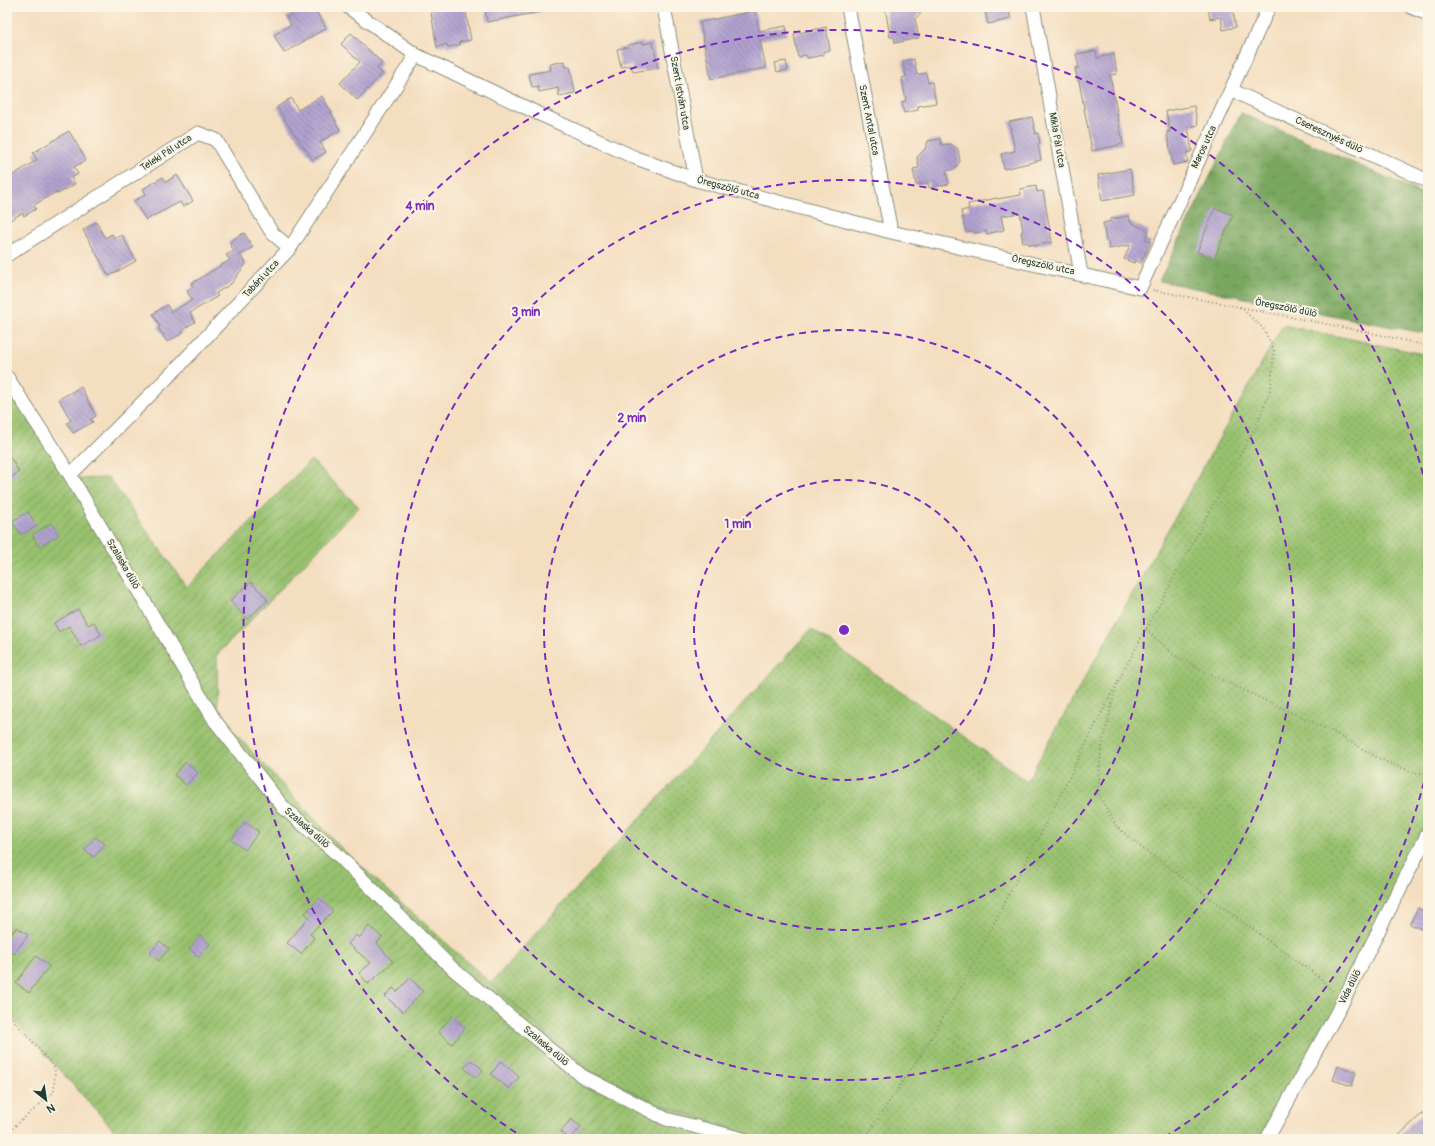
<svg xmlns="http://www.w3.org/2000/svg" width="1435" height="1146" font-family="Pangolin,sans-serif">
<defs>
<pattern id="grass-dots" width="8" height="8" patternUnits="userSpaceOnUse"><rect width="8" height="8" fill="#98c16e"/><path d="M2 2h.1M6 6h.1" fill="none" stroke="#7b9e5b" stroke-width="1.8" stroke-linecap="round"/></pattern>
<pattern id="forest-crowns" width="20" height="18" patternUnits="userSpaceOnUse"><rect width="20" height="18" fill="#7aa761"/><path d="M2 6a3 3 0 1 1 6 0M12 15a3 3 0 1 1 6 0" fill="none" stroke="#638951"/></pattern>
<pattern id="garden-furrows" width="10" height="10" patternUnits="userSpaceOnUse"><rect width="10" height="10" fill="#98c16e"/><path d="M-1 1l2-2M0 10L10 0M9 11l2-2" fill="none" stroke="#7b9e5b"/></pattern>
<pattern id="building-back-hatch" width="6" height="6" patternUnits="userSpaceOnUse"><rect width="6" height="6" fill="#b1a1cf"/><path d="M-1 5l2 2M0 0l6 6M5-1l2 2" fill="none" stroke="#8f84a9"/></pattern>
</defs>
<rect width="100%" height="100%" fill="#fcf5e5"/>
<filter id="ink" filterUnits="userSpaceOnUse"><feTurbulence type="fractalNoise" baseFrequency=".025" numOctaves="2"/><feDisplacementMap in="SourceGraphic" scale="8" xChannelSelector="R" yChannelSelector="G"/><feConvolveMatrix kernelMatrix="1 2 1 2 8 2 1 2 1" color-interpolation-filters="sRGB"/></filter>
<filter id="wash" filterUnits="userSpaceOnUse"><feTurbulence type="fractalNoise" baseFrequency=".012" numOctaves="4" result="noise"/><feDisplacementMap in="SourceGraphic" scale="16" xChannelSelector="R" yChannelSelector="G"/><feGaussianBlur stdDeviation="0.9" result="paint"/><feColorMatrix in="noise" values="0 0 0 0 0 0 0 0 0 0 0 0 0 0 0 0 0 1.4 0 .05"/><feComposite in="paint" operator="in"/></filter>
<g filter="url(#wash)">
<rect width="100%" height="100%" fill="#f4dec0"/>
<path fill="url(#grass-dots)" stroke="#5c7f51" d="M 1283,325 L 1428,355 L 1428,819 L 1348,986 L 1339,1009 L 1260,1139 L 751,1139 L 729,1127 L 656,1103 L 586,1069 L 491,983 L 811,629 L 1027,781 Z"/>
<path fill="url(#forest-crowns)" stroke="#4c724a" d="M 1241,113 L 1428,196 L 1428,334 L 1159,281 Z"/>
<path fill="url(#garden-furrows)" stroke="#5c7f51" d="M 7,369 L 75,479 L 109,478 L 187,587 L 311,460 L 359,507 L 217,655 L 218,715 L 342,849 L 586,1069 L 656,1103 L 729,1127 L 751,1139 L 122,1139 L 7,1012 Z"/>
<g id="blocks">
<path fill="url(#building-back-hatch)" d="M 430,7 L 465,7 L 471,40 L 459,42 L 460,45 L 448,47 L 447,44 L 437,47 Z
M 485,7 L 539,7 L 540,12 L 487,22 Z
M 885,7 L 923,7 L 920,14 L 915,19 L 919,38 L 895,43 L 894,37 L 890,37 Z
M 984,7 L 1008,7 L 1011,19 L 988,24 Z
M 1208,7 L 1232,7 L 1236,27 L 1223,30 L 1221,17 L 1210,19 Z
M 302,8 L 305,13 L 314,8 L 326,28 L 284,53 L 274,35 L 291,25 L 286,17 Z
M 755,11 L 759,31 L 786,26 L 787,35 L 760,40 L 766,68 L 711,79 L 700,22 Z
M 826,27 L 830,50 L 823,52 L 824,55 L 807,58 L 806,55 L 798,57 L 794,34 Z
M 351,33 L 382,63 L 377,68 L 382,74 L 357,100 L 340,83 L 360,62 L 341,44 Z
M 643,42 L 643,44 L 653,42 L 658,68 L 633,72 L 631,65 L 621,67 L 617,49 L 628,47 L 628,45 Z
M 1096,51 L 1097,58 L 1114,54 L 1117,74 L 1110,75 L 1123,144 L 1092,151 L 1079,81 L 1078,81 L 1075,68 L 1079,68 L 1076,54 Z
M 914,59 L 917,75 L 926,73 L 928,83 L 932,82 L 936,103 L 918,106 L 918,110 L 904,113 L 902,102 L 906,101 L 902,78 L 906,77 L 903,61 Z
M 565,61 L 566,67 L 570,67 L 575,93 L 559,96 L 558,88 L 539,92 L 538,86 L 532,87 L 529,74 L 551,70 L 550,64 Z
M 786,61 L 788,70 L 777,72 L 775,63 Z
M 322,96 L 332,113 L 331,113 L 336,121 L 335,122 L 340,130 L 320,142 L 326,152 L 313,160 L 295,134 L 294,134 L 277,107 L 291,98 L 298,110 Z
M 1194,106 L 1198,125 L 1188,127 L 1192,151 L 1186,153 L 1188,162 L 1173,165 L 1167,132 L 1170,132 L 1166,111 Z
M 1032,117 L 1036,134 L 1038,133 L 1040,144 L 1038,144 L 1041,160 L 1004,169 L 1001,154 L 1015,151 L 1009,122 Z
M 69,131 L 86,160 L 74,167 L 78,174 L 71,178 L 75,184 L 58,194 L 56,192 L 34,205 L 36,209 L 24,216 L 22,213 L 7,222 L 7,179 L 37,160 L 33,153 Z
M 940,139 L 942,145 L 951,144 L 958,149 L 960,161 L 955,169 L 946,171 L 949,184 L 929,188 L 928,183 L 916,185 L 913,169 L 919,168 L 917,157 L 925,149 L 928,141 Z
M 1130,169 L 1135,195 L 1102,201 L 1098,175 Z
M 177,175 L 193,201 L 183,207 L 180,202 L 146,220 L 134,201 L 146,194 L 143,189 L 163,177 L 166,182 Z
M 1036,186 L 1037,192 L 1043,191 L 1052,242 L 1034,246 L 1034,244 L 1029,245 L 1028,242 L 1023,243 L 1021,232 L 1023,231 L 1020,213 L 1001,216 L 1004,230 L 987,234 L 986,231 L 975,233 L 974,231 L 966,232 L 961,211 L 969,209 L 968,204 L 997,198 L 997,199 L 1021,195 L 1020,189 Z
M 1215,208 L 1233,215 L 1214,259 L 1197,252 Z
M 1129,216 L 1130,222 L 1149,231 L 1145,239 L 1151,242 L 1141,263 L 1135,260 L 1134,263 L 1124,259 L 1130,245 L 1109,249 L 1108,241 L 1106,241 L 1103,223 L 1111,221 L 1110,219 Z
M 96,222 L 105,238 L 112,234 L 115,238 L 122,235 L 136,261 L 109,276 L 83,230 Z
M 244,233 L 253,247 L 240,255 L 246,264 L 231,284 L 216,293 L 218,296 L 190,313 L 195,322 L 182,330 L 183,333 L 167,342 L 158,327 L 160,326 L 153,314 L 167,305 L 171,312 L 192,300 L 187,291 L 193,287 L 191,284 L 230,260 L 226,255 L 234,251 L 229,242 Z
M 81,387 L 96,416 L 91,419 L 93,422 L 73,433 L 67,423 L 71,421 L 59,399 Z
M 7,452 L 19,472 L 7,480 Z
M 28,512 L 37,526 L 21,535 L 12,521 Z
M 51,523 L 59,535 L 39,547 L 32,535 Z
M 251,582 L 268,600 L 247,619 L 230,601 Z
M 78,609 L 88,625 L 94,622 L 101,635 L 81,646 L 69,626 L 59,632 L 54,623 Z
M 186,762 L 198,773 L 186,785 L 174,775 Z
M 245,822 L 259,832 L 245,850 L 231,840 Z
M 95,837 L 105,844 L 94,857 L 84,850 Z
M 319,898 L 333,911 L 310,934 L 314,938 L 301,954 L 287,943 L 309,917 L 305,913 Z
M 1418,908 L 1428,913 L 1428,932 L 1410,924 Z
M 369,926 L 382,937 L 377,943 L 393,962 L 368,984 L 359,973 L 371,963 L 348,944 L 356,935 L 359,938 Z
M 17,927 L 28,935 L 14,954 L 7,949 L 7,940 Z
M 200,935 L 210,944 L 199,957 L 189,949 Z
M 160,941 L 169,949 L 159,961 L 150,953 Z
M 36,956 L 49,966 L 29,993 L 16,983 Z
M 410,978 L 423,991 L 403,1012 L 385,996 L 393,988 L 397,992 Z
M 452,1016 L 465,1028 L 452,1044 L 438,1032 Z
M 471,1060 L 483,1070 L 476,1078 L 464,1068 Z
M 501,1061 L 519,1077 L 509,1089 L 491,1074 Z
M 1338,1066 L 1356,1072 L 1352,1086 L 1333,1080 Z
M 1428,1108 L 1428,1130 L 1418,1139 L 1395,1139 Z
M 571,1119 L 581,1127 L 570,1139 L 561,1132 Z"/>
</g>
</g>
<g filter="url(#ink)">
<use href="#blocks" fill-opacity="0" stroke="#8a8e7a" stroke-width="1"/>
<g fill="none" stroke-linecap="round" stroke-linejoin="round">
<defs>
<path id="minor" d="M 348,7 L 416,55 L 535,112 L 636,158 L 696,180 L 891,232 L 1140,288 L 1269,7
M 664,7 L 696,180
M 848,7 L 891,232
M 1033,7 L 1081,274
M 1411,7 L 1428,14
M 1231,90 L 1428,181
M 7,255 L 198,133 L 216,140 L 272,233 L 290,248
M 7,377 L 70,475 L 215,721 L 284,808 L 337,854 L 453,969 L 582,1076 L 666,1119 L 743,1139
M 70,475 L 178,367 L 290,248 L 416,55
M 1267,1139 L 1339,1009 L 1428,833"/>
</defs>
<use href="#minor" stroke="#8a8e7a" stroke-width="15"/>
<path stroke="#8a8e7a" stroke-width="2" stroke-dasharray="1 3" stroke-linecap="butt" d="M 1153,290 L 1372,333 L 1428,346
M 1240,307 L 1263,328 L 1274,349 L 1271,388 L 1258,422 L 1117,683 L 1101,750 L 1098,793 L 1116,826 L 1142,848 L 1321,979 L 1334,993
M 1146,629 L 1173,654 L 1205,672 L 1335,733 L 1382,760 L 1415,773 L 1428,774
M 7,1012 L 55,1068 L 54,1092 L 7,1133
M 864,1139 L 920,1056 L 960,989 L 1061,794 L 1114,688"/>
<use href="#minor" stroke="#fff" stroke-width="13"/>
</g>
</g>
<g fill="none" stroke="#7b2cbf" stroke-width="2" stroke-dasharray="7 5">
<circle cx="844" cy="630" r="150"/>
<circle cx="844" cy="630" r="300"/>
<circle cx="844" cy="630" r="450"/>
<path d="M1427 770A600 600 0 0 1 1162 1139M526 1139A600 600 0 1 1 1427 490"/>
</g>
<g text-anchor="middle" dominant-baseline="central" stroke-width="4" stroke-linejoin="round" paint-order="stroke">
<g font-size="10" fill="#1f3d34" stroke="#fcf5e5">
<text transform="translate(680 93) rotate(80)">Szent István utca</text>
<text transform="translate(869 120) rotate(79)">Szent Antal utca</text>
<text transform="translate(1329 135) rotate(25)">Cseresznyés dűlő</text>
<text transform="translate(1057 140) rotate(80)">Mikla Pál utca</text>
<text transform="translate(1204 147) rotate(-65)">Maros utca</text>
<text transform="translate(166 153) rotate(-33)">Teleki Pál utca</text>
<text transform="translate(728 188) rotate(15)">Öregszőlő utca</text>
<text transform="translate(1043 265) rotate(12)">Öregszőlő utca</text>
<text transform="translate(261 279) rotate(-47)">Tabáni utca</text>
<text transform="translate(1286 308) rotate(11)">Öregszőlő dűlő</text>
<text transform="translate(123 564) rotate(60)">Szalaska dűlő</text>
<text transform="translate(307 828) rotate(41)">Szalaska dűlő</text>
<text transform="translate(1350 987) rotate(-63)">Vida dűlő</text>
<text transform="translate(546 1046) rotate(40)">Szalaska dűlő</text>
</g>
</g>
<circle cx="844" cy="630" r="6" fill="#7b2cbf" stroke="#fcf5e5" stroke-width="2"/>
<g font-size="12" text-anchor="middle" font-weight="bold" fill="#7b2cbf" stroke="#fcf5e5" stroke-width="4" stroke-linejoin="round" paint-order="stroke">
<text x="420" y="210">4 min</text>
<text x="526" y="316">3 min</text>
<text x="632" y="422">2 min</text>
<text x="738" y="528">1 min</text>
</g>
<rect width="1435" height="1146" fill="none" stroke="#fcf5e5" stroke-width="24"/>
<g transform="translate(46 1100) rotate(150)" stroke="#fcf5e5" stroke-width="3" paint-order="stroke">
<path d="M0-3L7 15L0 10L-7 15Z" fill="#1f3d34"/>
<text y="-6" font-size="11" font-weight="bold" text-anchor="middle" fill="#1f3d34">N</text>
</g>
</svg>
